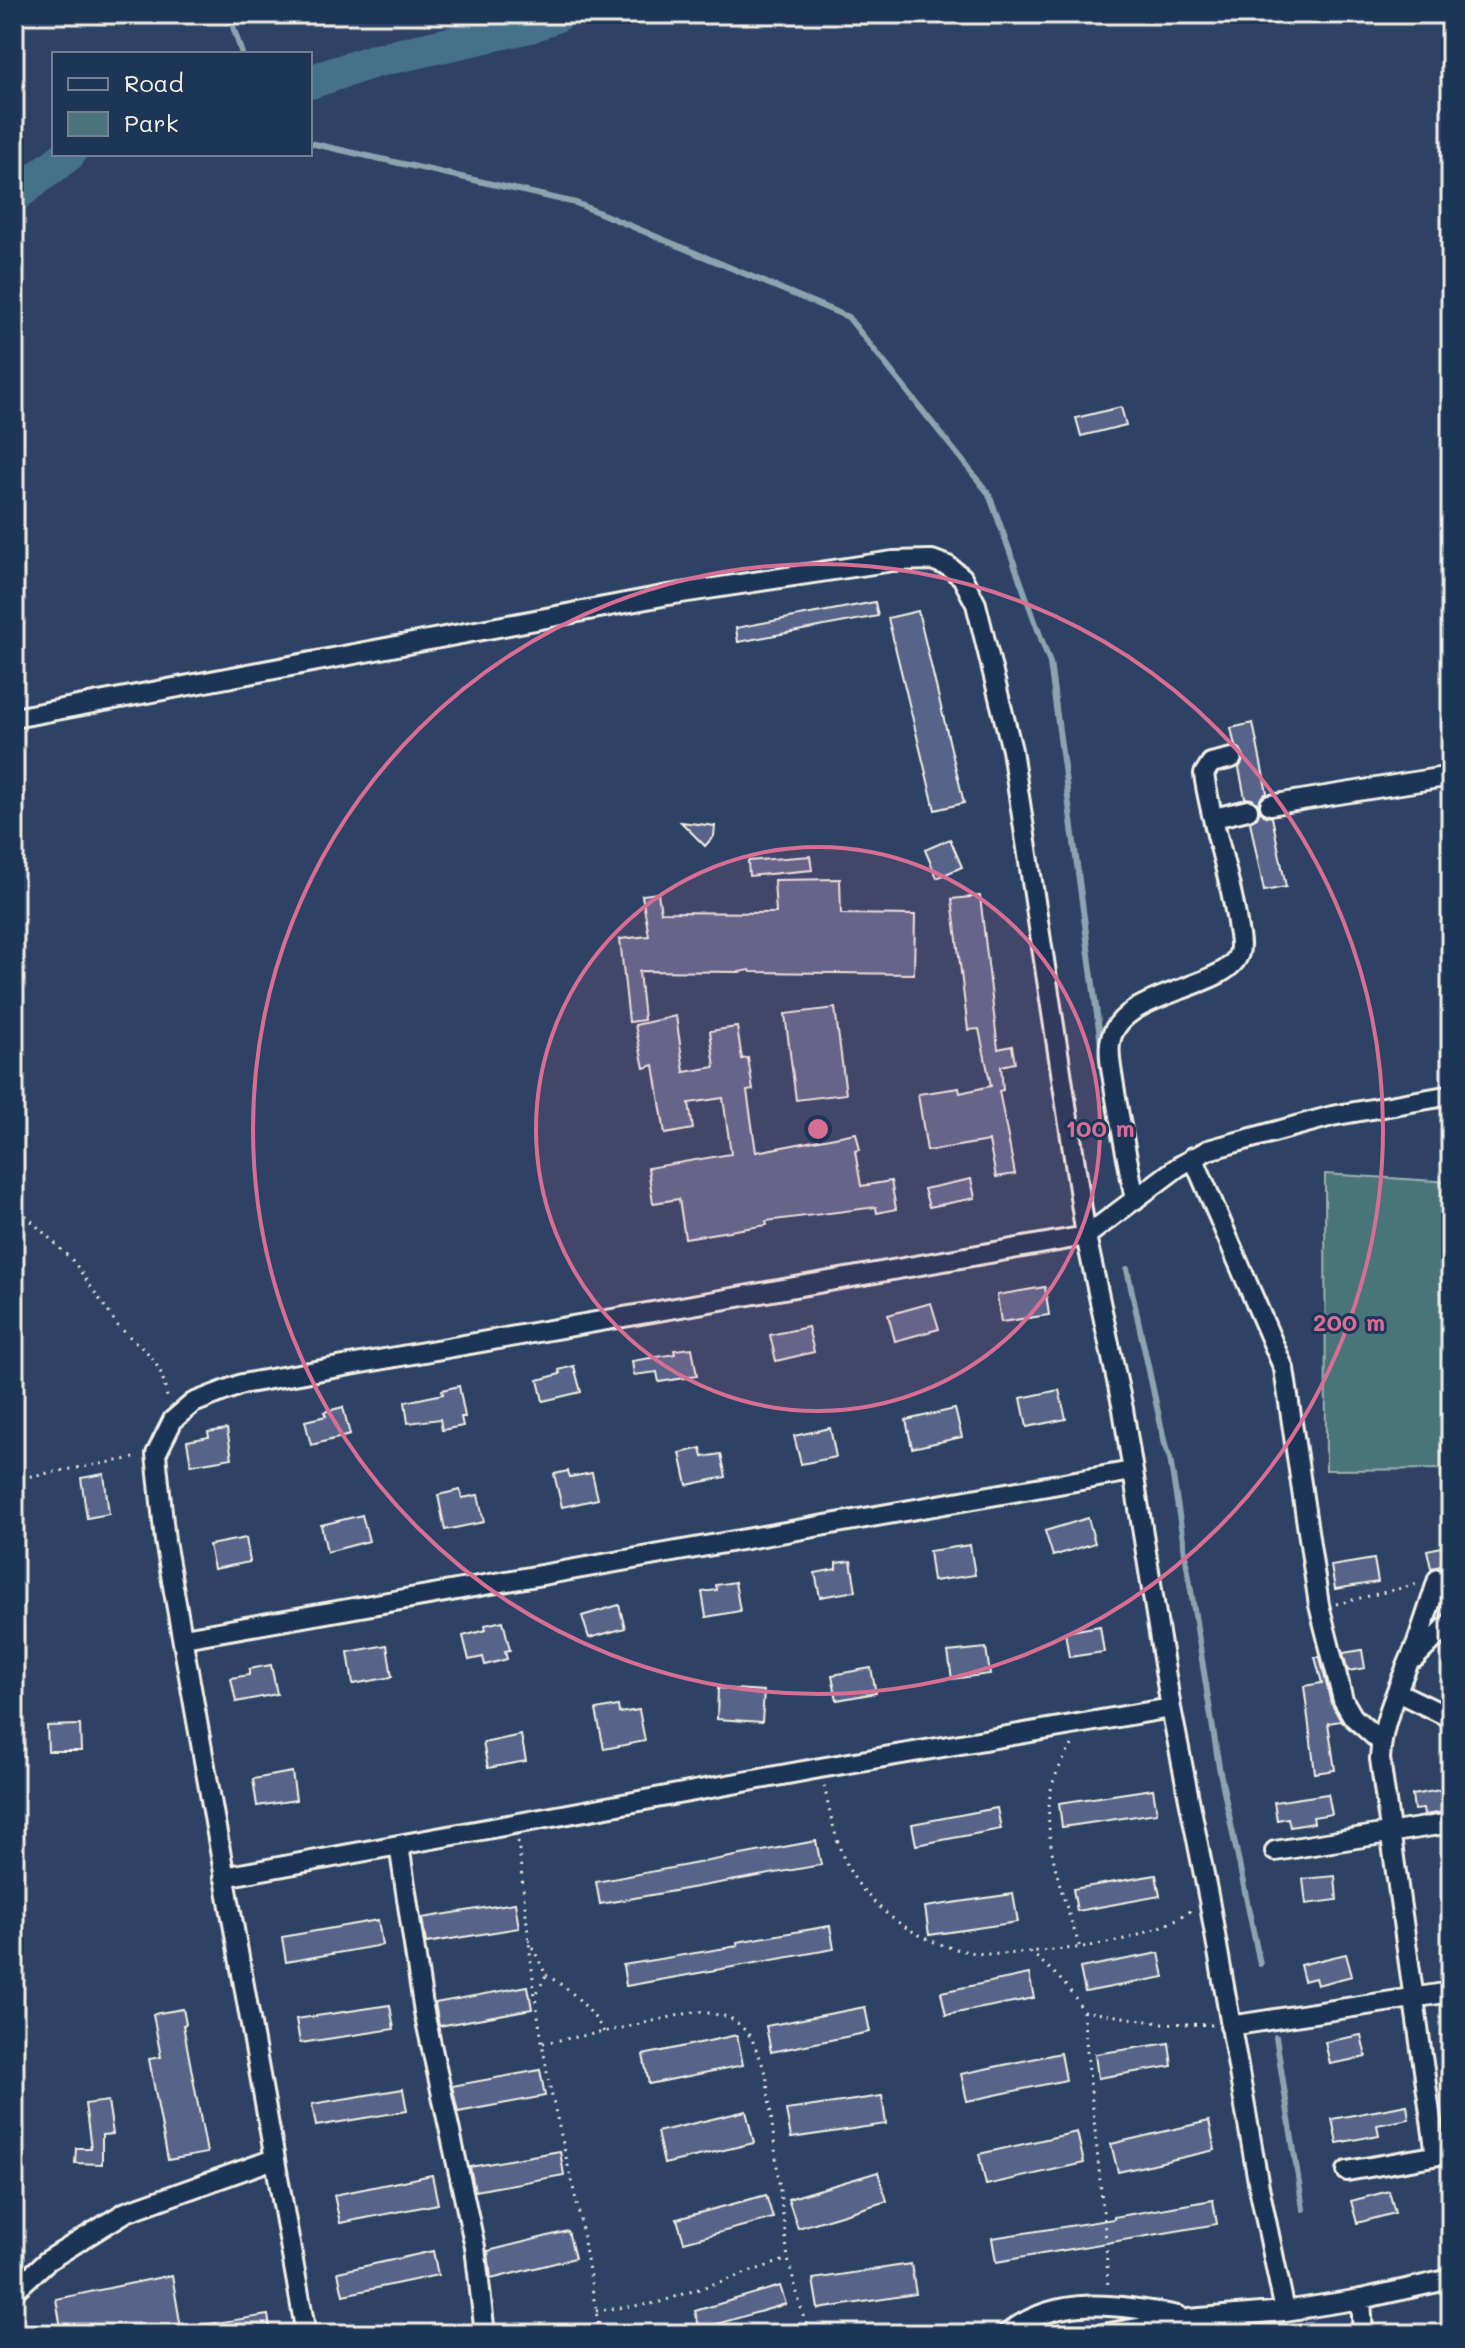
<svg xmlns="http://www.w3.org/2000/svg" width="1465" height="2348" font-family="Mali,sans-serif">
<rect width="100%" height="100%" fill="#2e4265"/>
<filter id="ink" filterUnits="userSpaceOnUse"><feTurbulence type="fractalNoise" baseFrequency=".0125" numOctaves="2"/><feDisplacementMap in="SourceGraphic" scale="16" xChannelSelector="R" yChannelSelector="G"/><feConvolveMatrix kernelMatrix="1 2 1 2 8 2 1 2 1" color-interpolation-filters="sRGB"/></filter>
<g filter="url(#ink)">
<path fill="#4a7479" stroke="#9fb2b0" stroke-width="2" d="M 1325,1174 L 1451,1182 L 1451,1469 L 1326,1470 Z"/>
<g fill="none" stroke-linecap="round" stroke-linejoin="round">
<path stroke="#8ba4b0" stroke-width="6" d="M 229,14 L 242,54
M 310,143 L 576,203 L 848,317 L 989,494 L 1050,663 L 1102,1052
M 1110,1115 L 1113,1139
M 1127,1269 L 1166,1449 L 1170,1458 L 1219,1767 L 1260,1964
M 1276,2037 L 1303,2209"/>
<path stroke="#45718a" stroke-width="34" d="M 310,82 L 374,61 L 530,26 L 559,14
M 14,196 L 69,154"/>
</g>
<path fill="#596389" stroke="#f4f1e8" stroke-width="2" d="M 1121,407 L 1126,425 L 1081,436 L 1076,418 Z
M 875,602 L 878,616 L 738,642 L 736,628 Z
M 918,611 L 964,803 L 935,810 L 888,618 Z
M 1253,723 L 1267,793 L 1262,796 L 1258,804 L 1252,799 L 1245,798 L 1239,768 L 1244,756 L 1240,749 L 1235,746 L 1231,728 Z
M 1260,811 L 1265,816 L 1272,817 L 1286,887 L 1264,891 L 1250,822 L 1257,818 Z
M 681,822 L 715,826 L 714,836 L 705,846 Z
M 950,839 L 962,867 L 937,878 L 925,850 Z
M 810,856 L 812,870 L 749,876 L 748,861 Z
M 840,879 L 841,914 L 915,915 L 914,974 L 751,972 L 750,970 L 739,972 L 639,971 L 644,1020 L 629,1022 L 620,939 L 649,936 L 642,895 L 658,893 L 661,912 L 776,913 L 774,880 Z
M 980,896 L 998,1049 L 1012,1046 L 1015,1063 L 1001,1066 L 1003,1090 L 999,1091 L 1015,1174 L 996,1177 L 989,1141 L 927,1151 L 918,1094 L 959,1088 L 960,1093 L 991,1086 L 979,1029 L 968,1030 L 952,899 Z
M 835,1008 L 846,1094 L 796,1100 L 785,1014 Z
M 676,1016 L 684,1072 L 715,1067 L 710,1031 L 737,1027 L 742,1059 L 748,1058 L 753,1090 L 747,1091 L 756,1152 L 856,1133 L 860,1150 L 855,1151 L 861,1186 L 891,1181 L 896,1209 L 877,1213 L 876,1207 L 766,1221 L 767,1225 L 685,1238 L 679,1199 L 653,1203 L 648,1168 L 731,1154 L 723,1098 L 689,1103 L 693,1129 L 665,1134 L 654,1065 L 644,1068 L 635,1025 Z
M 971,1179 L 975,1198 L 929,1207 L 924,1189 Z
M 1045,1287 L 1049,1315 L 1001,1322 L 997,1295 Z
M 931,1303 L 939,1329 L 895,1341 L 888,1315 Z
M 808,1327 L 814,1352 L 776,1361 L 770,1335 Z
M 692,1348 L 697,1376 L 659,1382 L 657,1372 L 634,1375 L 632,1361 L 675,1354 L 674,1350 Z
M 574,1366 L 581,1392 L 543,1401 L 538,1380 L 560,1374 L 559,1370 Z
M 459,1386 L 465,1417 L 461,1417 L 463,1426 L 442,1430 L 440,1419 L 408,1423 L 405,1402 L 443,1394 L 442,1390 Z
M 1059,1390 L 1066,1419 L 1027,1427 L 1021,1398 Z
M 343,1407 L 350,1435 L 311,1445 L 305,1421 L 326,1416 L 324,1412 Z
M 955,1409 L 962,1437 L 912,1448 L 906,1420 Z
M 830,1428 L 836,1457 L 801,1464 L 794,1436 Z
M 227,1429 L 232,1458 L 191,1465 L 187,1441 L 209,1437 L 208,1432 Z
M 701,1448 L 703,1457 L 721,1454 L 726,1477 L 687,1485 L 680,1453 Z
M 568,1471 L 570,1477 L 592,1473 L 598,1499 L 562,1507 L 554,1474 Z
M 104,1474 L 109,1514 L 87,1518 L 81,1478 Z
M 460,1490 L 462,1498 L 478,1495 L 484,1522 L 445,1530 L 438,1495 Z
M 362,1515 L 369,1541 L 327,1552 L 321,1525 Z
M 1088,1518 L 1095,1543 L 1053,1556 L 1045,1531 Z
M 246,1538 L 250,1562 L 214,1569 L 209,1545 Z
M 970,1545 L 975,1575 L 933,1581 L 929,1551 Z
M 1451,1545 L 1451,1564 L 1431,1568 L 1427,1550 Z
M 1374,1559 L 1378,1582 L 1335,1589 L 1331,1566 Z
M 851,1561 L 856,1591 L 820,1597 L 815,1573 L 836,1569 L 836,1563 Z
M 735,1582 L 740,1611 L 706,1617 L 702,1592 L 717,1590 L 716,1585 Z
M 619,1605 L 625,1628 L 589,1638 L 582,1616 Z
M 503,1621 L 510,1650 L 505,1651 L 507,1659 L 485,1665 L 483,1657 L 469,1660 L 463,1636 L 486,1630 L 485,1625 Z
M 1100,1626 L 1104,1652 L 1069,1657 L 1065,1632 Z
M 387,1645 L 392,1677 L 353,1684 L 348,1652 Z
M 986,1648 L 990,1674 L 952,1679 L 948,1652 Z
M 1362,1650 L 1365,1668 L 1348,1671 L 1343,1653 Z
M 1315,1657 L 1320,1657 L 1331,1703 L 1341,1721 L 1328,1723 L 1335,1770 L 1315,1773 L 1304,1686 L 1322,1683 Z
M 271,1665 L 277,1694 L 236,1702 L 231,1678 L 249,1675 L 249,1669 Z
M 871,1668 L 876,1693 L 837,1700 L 832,1675 Z
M 718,1688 L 764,1691 L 762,1722 L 717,1719 Z
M 618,1706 L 619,1713 L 639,1710 L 645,1741 L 604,1749 L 596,1710 Z
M 80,1725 L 81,1751 L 48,1751 L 47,1726 Z
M 521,1735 L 526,1761 L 488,1768 L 483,1743 Z
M 292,1772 L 296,1800 L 257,1806 L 253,1779 Z
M 1451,1788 L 1451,1811 L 1424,1815 L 1423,1809 L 1414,1810 L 1412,1795 Z
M 1153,1789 L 1157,1813 L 1062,1827 L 1059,1803 Z
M 1328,1794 L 1332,1814 L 1313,1817 L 1314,1823 L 1290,1827 L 1288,1818 L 1277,1820 L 1274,1802 Z
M 997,1808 L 1001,1829 L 916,1845 L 912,1824 Z
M 816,1841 L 821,1865 L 600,1904 L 596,1882 Z
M 1156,1875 L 1160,1896 L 1077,1911 L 1073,1889 Z
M 1335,1876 L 1337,1900 L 1306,1904 L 1303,1879 Z
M 1013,1894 L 1018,1922 L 929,1935 L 925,1907 Z
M 515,1903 L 519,1928 L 426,1943 L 422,1918 Z
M 378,1920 L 382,1945 L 286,1962 L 282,1937 Z
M 830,1926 L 834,1949 L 626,1986 L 623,1965 L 738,1946 L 737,1942 Z
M 1159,1953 L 1164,1977 L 1085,1992 L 1080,1968 Z
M 1346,1954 L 1352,1976 L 1317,1985 L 1315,1978 L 1304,1981 L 1300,1965 Z
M 1029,1974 L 1034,1998 L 946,2015 L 941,1992 Z
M 528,1986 L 532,2009 L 439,2026 L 435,2003 Z
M 390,2005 L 394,2029 L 300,2043 L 296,2019 Z
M 865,2007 L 870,2032 L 771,2052 L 766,2026 Z
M 183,2009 L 186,2024 L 183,2025 L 207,2153 L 168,2160 L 149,2059 L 161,2057 L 153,2014 Z
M 737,2035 L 743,2065 L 649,2084 L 643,2055 Z
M 1361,2035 L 1366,2057 L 1330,2064 L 1325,2042 Z
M 1169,2043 L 1172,2066 L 1098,2078 L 1095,2054 Z
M 1061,2053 L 1066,2080 L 967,2101 L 961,2074 Z
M 540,2070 L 545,2096 L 458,2112 L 452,2086 Z
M 403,2089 L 407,2111 L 316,2126 L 312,2104 Z
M 882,2096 L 886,2124 L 791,2138 L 786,2110 Z
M 108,2101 L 113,2134 L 102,2135 L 102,2164 L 75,2163 L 76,2148 L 91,2148 L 85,2104 Z
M 1407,2105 L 1409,2119 L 1377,2125 L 1379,2135 L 1337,2143 L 1332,2119 Z
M 746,2111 L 754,2143 L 664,2164 L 657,2132 Z
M 1209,2121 L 1215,2150 L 1118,2172 L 1111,2144 Z
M 1077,2132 L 1084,2163 L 986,2185 L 979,2154 Z
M 560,2151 L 564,2175 L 475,2191 L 470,2167 Z
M 878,2172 L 887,2201 L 798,2228 L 788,2199 Z
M 432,2175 L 438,2204 L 340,2223 L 334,2195 Z
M 1389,2191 L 1395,2213 L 1357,2223 L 1351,2201 Z
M 766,2195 L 773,2218 L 684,2242 L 677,2219 Z
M 1213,2200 L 1217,2224 L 996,2262 L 992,2238 L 1114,2219 L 1114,2217 Z
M 568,2231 L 575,2258 L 491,2279 L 488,2251 Z
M 433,2251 L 438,2275 L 343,2295 L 338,2272 Z
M 911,2264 L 916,2294 L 818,2309 L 813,2279 Z
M 172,2275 L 182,2334 L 62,2334 L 56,2299 Z
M 780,2286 L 786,2304 L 700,2329 L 695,2311 Z
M 268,2315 L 271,2334 L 202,2334 L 202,2325 Z"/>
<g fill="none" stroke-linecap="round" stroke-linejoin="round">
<defs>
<path id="minor" d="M 14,718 L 668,595 L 893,561 L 932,560 L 948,566 L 962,577 L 976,604 L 1012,750 L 1086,1236 L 1123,1409 L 1171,1708 L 1209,1900 L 1259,2187 L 1285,2311
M 1270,805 L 1451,776
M 1214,818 L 1248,810
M 1193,1157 L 1284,1369 L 1319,1605 L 1343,1700 L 1353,1717 L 1381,1742
M 1135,1200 C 1128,1162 1120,1124 1114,1086 C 1112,1072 1108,1057 1110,1043 C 1118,989 1228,991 1239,953 C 1242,944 1238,932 1237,923 C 1230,873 1211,824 1204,774 L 1211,763 L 1232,758
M 184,1638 L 1132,1471
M 1415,1658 L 1451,1622
M 1397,1692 L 1451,1718
M 399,1845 L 424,2012 L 475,2247 L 485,2334
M 1275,1851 L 1451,1823
M 224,1877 L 820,1768 L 1171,1708
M 1230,2026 L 1451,1992
M 1436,2155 L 1380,1759 C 1382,1718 1401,1682 1416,1645 C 1424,1623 1431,1601 1438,1579
M 1347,2171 L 1451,2153
M 14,2291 L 47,2261 L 126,2212 L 274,2159
M 1361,2299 L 1363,2334
M 306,2334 L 165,1541 L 156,1454 L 173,1420 L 193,1403 L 242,1384 L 1086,1236 L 1178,1167 L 1208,1150 L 1332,1116 L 1451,1095
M 1007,2334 C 1056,2294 1121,2304 1178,2316
M 1104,2334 L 1188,2319 L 1285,2311 L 1361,2299 L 1451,2279"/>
</defs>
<use href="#minor" stroke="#f4f1e8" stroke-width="24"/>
<path stroke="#f4f1e8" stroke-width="3" stroke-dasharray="2 6" stroke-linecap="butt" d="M 14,1204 L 74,1262 L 118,1326 L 152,1357 L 162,1375 L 168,1401
M 14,1479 L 140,1457
M 1336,1604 L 1418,1584
M 1072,1745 C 1063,1760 1052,1778 1050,1796 C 1043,1846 1065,1901 1080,1948
M 824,1786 C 831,1815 836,1847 851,1873 C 879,1919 934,1951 987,1954 C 1009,1955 1032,1951 1054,1950 C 1103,1946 1151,1937 1192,1910
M 518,1841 L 535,1997 L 548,2079 L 579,2213 L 600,2334
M 529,1940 L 546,1975 L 535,1997
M 1030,1952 C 1051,1969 1070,1986 1083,2011 L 1106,2240 L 1108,2289
M 546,1975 C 571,1989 590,2008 604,2032
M 1083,2011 L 1162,2023 L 1214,2025
M 543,2043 L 604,2032 L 698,2011 L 729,2017 L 740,2025 L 751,2037 L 766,2073 L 788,2259 L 808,2334
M 596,2311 L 657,2303 L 788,2259"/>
<use href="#minor" stroke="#1d3557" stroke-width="18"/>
</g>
</g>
<circle cx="818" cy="1129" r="282" fill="#d66f93" fill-opacity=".12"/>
<g fill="none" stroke="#d66f93" stroke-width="4">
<circle cx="818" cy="1129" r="282"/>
<circle cx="818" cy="1129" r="565"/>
</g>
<circle cx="818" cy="1129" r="12" fill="#d66f93" stroke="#1d3557" stroke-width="4"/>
<g font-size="24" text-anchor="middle" font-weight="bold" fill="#d66f93" stroke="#1d3557" stroke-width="6" stroke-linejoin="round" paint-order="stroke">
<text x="1100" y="1137">100 m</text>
<text x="1349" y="1331">200 m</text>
</g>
<rect width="1465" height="2348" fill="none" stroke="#1d3557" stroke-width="48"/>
<rect x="24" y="24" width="1417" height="2300" fill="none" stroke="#f4f1e8" stroke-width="3" filter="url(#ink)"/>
<rect x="52" y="52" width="260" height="104" fill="#1d3557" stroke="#738091" stroke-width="2"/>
<rect x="68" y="78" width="40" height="12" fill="#1d3557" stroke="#738091" stroke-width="2"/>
<text x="124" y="92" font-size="24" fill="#f4f1e8">Road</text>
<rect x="68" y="112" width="40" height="24" fill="#4a7479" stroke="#738091" stroke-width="2"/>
<text x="124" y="132" font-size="24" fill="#f4f1e8">Park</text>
</svg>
